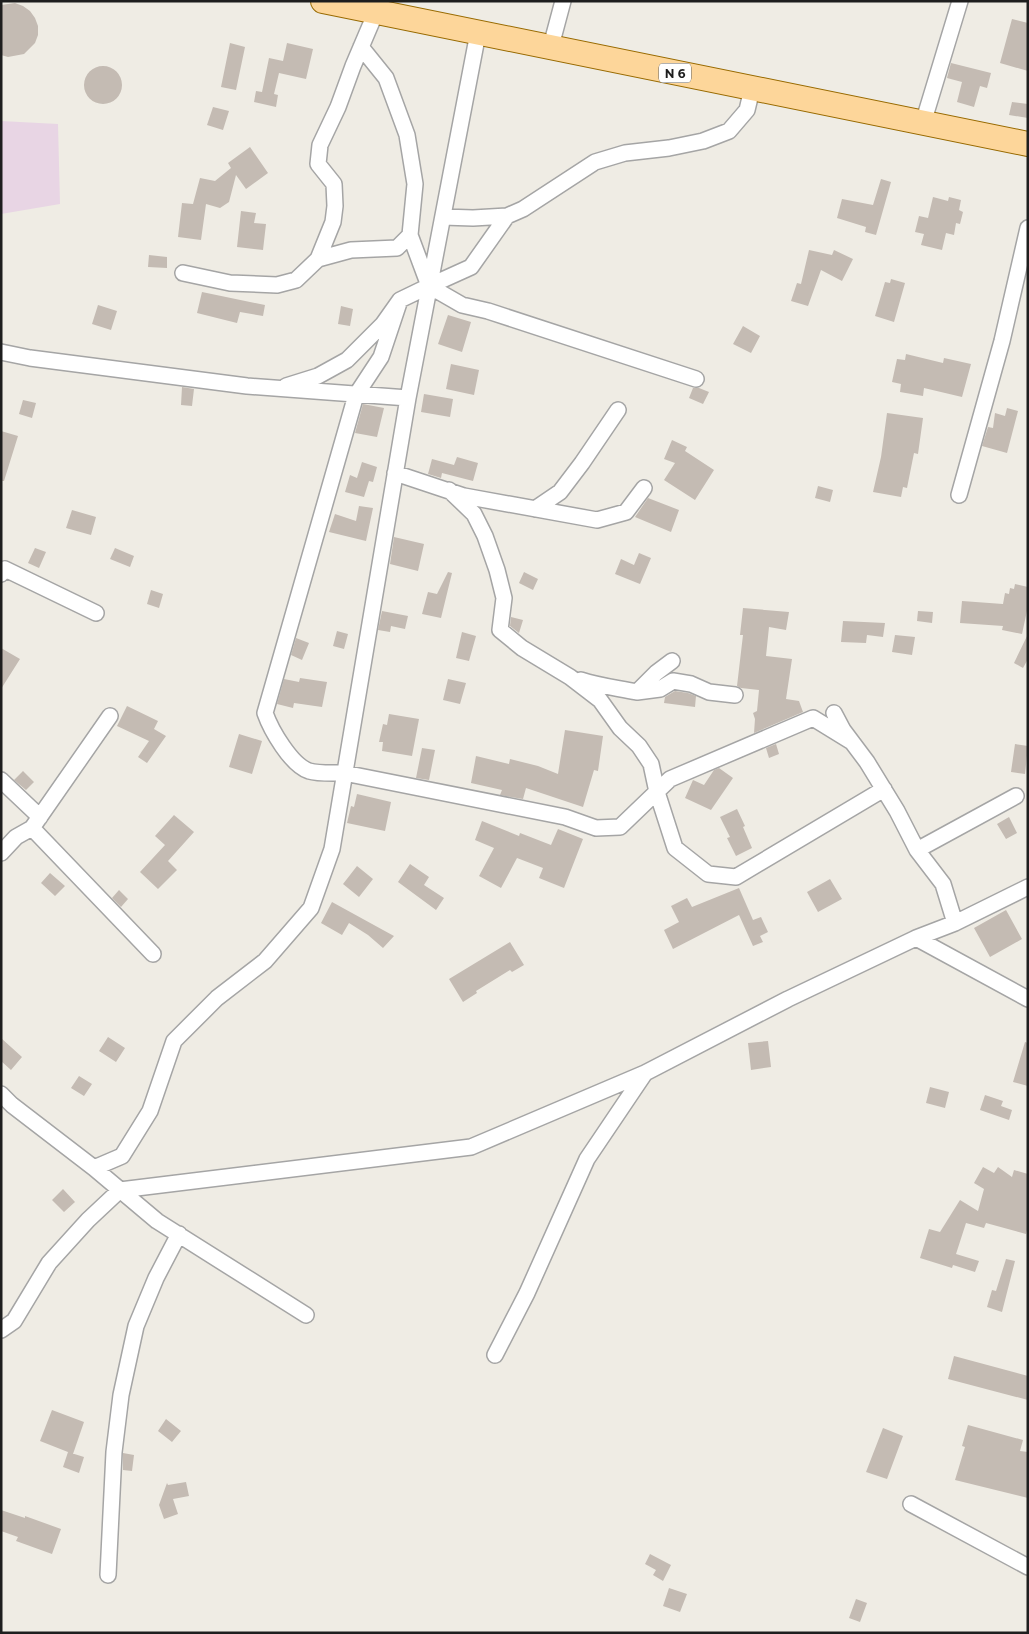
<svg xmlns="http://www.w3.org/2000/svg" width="1029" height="1634" font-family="Montserrat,sans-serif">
<rect width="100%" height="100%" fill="#efece4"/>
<path fill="#e8d5e4" d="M 1,121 L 58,124 L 60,204 L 1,214 Z"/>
<path fill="#c4bbb3" d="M 15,3 L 23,6 L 30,11 L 35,18 L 38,26 L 38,35 L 35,43 L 24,54 L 8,57 L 1,55 L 1,5 Z
M 1012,19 L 1028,23 L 1028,71 L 1000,63 Z
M 230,43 L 245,47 L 236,90 L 221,87 Z
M 287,43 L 313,49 L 306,79 L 279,73 L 274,94 L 278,95 L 276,107 L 254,102 L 256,91 L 262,92 L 269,58 L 283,61 Z
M 951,63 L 991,73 L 987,88 L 980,86 L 974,107 L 957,102 L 962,82 L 947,78 Z
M84 85a19 19 0 1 1 38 0a19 19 0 1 1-38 0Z
M 1012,102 L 1028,104 L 1028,118 L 1009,115 Z
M 213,107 L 229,111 L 223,130 L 207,125 Z
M 250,147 L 268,173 L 246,189 L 236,175 L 229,202 L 220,208 L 206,204 L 201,240 L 178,237 L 182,203 L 193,204 L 200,178 L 215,181 L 231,168 L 228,163 Z
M 881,179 L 891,182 L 876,235 L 865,232 L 866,227 L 837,218 L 842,199 L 873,205 Z
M 933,197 L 948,201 L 949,197 L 961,200 L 959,210 L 963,212 L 960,224 L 956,223 L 954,235 L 946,233 L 942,250 L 921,245 L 924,234 L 915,232 L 919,216 L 928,218 Z
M 241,211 L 256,213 L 254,223 L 266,224 L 263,250 L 237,247 Z
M 809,250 L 832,255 L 834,250 L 853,259 L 842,281 L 821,270 L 808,306 L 791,301 L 797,283 L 801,284 Z
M 149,255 L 167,257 L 167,268 L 148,267 Z
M 891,279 L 905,283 L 894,322 L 875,316 L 885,282 L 890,283 Z
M 202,292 L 265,305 L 263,316 L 240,312 L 237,323 L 197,313 Z
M 98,305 L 117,311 L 111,330 L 92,324 Z
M 341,306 L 353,309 L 350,326 L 338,324 Z
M 448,315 L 471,322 L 462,352 L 438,344 Z
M 743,326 L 760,336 L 751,353 L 733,344 Z
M 906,354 L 943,363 L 944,358 L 971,364 L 962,397 L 924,388 L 923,396 L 900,392 L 901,384 L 892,382 L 897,359 L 905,360 Z
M 451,364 L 479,370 L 474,395 L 446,389 Z
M 182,387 L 194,389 L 192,406 L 181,405 Z
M 693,388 L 699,388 L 709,392 L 703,404 L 689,398 Z
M 424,394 L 453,399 L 450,417 L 421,412 Z
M 23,400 L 36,403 L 32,418 L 19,414 Z
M 363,404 L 384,408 L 377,437 L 355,433 Z
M 1007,408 L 1018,411 L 1007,453 L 982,446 L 988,427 L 993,428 L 995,413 L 1005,416 Z
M 887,413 L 923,418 L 918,454 L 914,453 L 907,488 L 903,487 L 901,497 L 873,492 L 881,457 Z
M 1,431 L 18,436 L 4,481 L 1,481 Z
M 672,440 L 687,447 L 685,451 L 714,470 L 695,500 L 664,480 L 675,463 L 664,459 Z
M 457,457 L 478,463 L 473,481 L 442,473 L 441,478 L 428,474 L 432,459 L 454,465 Z
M 362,462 L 377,467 L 373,482 L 369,481 L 364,497 L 345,492 L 350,475 L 357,478 Z
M 818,486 L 833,490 L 830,502 L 815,498 Z
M 648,498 L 679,510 L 671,532 L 635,517 Z
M 359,506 L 373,508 L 366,541 L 329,532 L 335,514 L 356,521 Z
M 72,510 L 96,517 L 91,535 L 66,528 Z
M 394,537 L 424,544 L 418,571 L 390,564 Z
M 35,548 L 46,552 L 39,568 L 28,563 Z
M 115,548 L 134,556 L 130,567 L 110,559 Z
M 639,553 L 651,558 L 640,584 L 615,574 L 621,559 L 634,565 Z
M 448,572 L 452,573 L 441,618 L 422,614 L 428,592 L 437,594 Z
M 524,572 L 538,579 L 533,590 L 519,583 Z
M 1015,584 L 1028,587 L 1028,606 L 1022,634 L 1002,630 L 1003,626 L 960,623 L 962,601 L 1003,604 L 1005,593 L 1009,594 L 1010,588 L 1014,589 Z
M 151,590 L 163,594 L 159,608 L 147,604 Z
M 743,608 L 789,612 L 786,630 L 769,627 L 766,656 L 792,659 L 786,699 L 799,701 L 803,712 L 754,733 L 755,719 L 753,713 L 757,711 L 759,690 L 741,688 L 737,686 L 743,635 L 740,635 Z
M 382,611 L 408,616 L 405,629 L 391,626 L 390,632 L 378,630 Z
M 918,611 L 933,612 L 932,623 L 917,621 Z
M 511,617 L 523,620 L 519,633 L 510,626 Z
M 843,621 L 885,623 L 883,637 L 867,635 L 866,643 L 841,642 Z
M 337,631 L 348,634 L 344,649 L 333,646 Z
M 462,632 L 476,636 L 469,661 L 456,658 Z
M 1028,634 L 1028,659 L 1023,668 L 1014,663 Z
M 895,635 L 915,637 L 912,655 L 892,652 Z
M 296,638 L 309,643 L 302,660 L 291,655 Z
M 1,648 L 20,659 L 1,689 Z
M 300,678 L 327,682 L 322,707 L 294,703 L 293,708 L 277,704 L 284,679 L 299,682 Z
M 448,679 L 466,683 L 460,704 L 443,700 Z
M 675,691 L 688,693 L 696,696 L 695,707 L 664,703 L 665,697 Z
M 127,706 L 158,721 L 154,729 L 166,736 L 147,763 L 138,757 L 149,741 L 117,726 Z
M 389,714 L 419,719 L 412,756 L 382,751 L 383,742 L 379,742 L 383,724 L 387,725 Z
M 565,730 L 603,736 L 598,771 L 594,770 L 583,807 L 526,788 L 523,799 L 500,795 L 502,790 L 471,783 L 476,756 L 509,764 L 510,759 L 538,766 L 558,774 Z
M 239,734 L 262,741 L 252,774 L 229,767 Z
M 776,744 L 779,754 L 769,758 L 766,748 Z
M 1015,744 L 1028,746 L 1025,774 L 1011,772 Z
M 422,748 L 435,750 L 429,780 L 416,778 Z
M 719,768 L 733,778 L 711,810 L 685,798 L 693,780 L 704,785 L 714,770 Z
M 23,771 L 34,782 L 26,790 L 14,780 Z
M 357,794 L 391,802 L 385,831 L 347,823 L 351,806 L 354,807 Z
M 737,809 L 745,826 L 743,827 L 752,848 L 736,856 L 727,838 L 730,837 L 720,817 Z
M 174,815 L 194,832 L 168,861 L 177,870 L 158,889 L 140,872 L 165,845 L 155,836 Z
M 1009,817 L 1017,833 L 1006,839 L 997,824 Z
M 482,821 L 519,836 L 520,833 L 551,845 L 558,829 L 583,839 L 564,888 L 539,878 L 543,868 L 517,858 L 501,888 L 479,876 L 494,848 L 475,840 Z
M 410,864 L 429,877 L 424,885 L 444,898 L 436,910 L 398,882 Z
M 357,866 L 373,879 L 359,897 L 343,884 Z
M 50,873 L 65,886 L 55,896 L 41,883 Z
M 830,879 L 842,899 L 818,912 L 807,892 Z
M 739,888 L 753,920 L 761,917 L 768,932 L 760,936 L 763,942 L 753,946 L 739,915 L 673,949 L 664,930 L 679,922 L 671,906 L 687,898 L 692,907 Z
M 119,890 L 128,899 L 121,907 L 112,898 Z
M 332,902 L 383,930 L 394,936 L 383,948 L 368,935 L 349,923 L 342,935 L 321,923 Z
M 1006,910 L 1022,939 L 990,957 L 974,928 Z
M 510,942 L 524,965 L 512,972 L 510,970 L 476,991 L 477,993 L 463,1002 L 449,979 Z
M 108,1037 L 125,1048 L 116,1062 L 99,1051 Z
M 1,1038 L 22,1057 L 11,1070 L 1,1061 Z
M 768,1041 L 771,1067 L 751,1070 L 748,1043 Z
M 1025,1042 L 1028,1043 L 1028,1086 L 1013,1082 Z
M 79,1076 L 92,1084 L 84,1096 L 71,1088 Z
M 930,1087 L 949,1092 L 945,1108 L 926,1103 Z
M 985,1095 L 1003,1101 L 1001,1106 L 1012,1110 L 1009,1120 L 980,1110 Z
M 983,1167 L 994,1173 L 998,1167 L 1012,1177 L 1014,1170 L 1028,1174 L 1028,1226 L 1026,1234 L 986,1223 L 984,1228 L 966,1223 L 956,1254 L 979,1261 L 975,1272 L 953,1265 L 952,1268 L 920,1258 L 929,1229 L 940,1232 L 960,1200 L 978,1211 L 984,1189 L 974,1183 Z
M 63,1189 L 75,1202 L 64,1212 L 52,1200 Z
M 1006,1259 L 1015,1261 L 1002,1312 L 987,1307 L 992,1290 L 996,1291 Z
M 954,1356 L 1028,1376 L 1028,1400 L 948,1379 Z
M 52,1410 L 84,1422 L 73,1454 L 40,1441 Z
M 166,1419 L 181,1431 L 172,1442 L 158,1431 Z
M 968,1425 L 1023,1440 L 1020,1451 L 1028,1452 L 1028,1498 L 955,1480 L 965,1447 L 962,1446 Z
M 883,1428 L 903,1436 L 887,1479 L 866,1472 Z
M 68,1452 L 84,1457 L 79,1473 L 63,1467 Z
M 123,1453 L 134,1455 L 132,1471 L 123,1470 Z
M 186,1482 L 189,1496 L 173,1499 L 178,1514 L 164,1519 L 159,1505 L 167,1483 L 168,1485 Z
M 1,1510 L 25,1518 L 25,1516 L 61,1529 L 52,1554 L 16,1541 L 18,1537 L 1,1531 Z
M 650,1554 L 671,1565 L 663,1581 L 653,1575 L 656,1570 L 645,1564 Z
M 669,1588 L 687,1594 L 680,1612 L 663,1606 Z
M 856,1599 L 867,1603 L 860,1622 L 849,1618 Z"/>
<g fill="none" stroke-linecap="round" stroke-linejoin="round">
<defs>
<path id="minor" d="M 551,46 L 563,1
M 923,123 L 960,1
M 443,217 L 473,218 L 507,216 L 523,209 L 595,162 L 625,153 L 669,148 L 703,141 L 729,131 L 747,110 L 752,89
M 318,259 L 351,250 L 397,248 L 410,235 L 415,184 L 407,135 L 386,78 L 361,47
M 183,273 L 230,283 L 277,285 L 296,280 L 318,259 L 333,222 L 335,206 L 334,184 L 318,164 L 320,145 L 338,107 L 353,66 L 376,12
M 429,286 L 462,305 L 488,311 L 696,379
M 429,286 L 471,267 L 507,216
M 400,300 L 381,357 L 356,395 L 265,713 C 271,730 291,765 309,771 C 319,774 334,773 344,773 L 565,817 L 596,828 L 620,827 L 670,779 L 813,718 L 852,742
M 1,352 L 30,358 L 247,386 L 408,398
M 286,386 L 318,376 L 347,360 L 383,324 L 400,300 L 429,286 L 410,235
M 395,473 L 464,496 L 597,520 L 626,512 L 644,488
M 449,490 L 474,514 L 485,536 L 497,570 L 504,598 L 500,630 L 522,648 L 570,677 L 600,700 L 620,728 L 639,746 L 651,764 L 657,792 L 675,848 L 708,874 L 736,877 L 884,789
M 959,495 L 1002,341 L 1028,228
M 535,509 L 560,492 L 582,463 L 618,410
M 1,574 L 5,569 L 96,613
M 581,680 C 599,686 618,688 637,692 L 656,673 L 672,661
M 637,692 L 660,689 L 673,681 L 691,684 L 709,692 L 735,695
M 834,713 L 843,730 L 867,762 L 897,811 L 917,850 L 943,884 L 955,923
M 1,780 L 40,817
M 32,828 L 153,954
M 917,850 L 1016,796
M 1,853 L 16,837 L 32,828 L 110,716
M 916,938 L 1028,999
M 1,1094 L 12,1105 L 94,1168 L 122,1156 L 150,1111 L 174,1041 L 217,998 L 265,961 L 311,908 L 332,849 L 408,398 L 478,33
M 94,1168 L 157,1221 L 306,1315
M 1,1330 L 14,1321 L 49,1263 L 88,1220 L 120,1190 L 471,1147 L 645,1073
M 495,1355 L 527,1293 L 587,1159 L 645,1073 L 788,999 L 916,938 L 955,923 L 1028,887
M 911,1504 L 1028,1567
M 108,1575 L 114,1452 L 121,1395 L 136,1326 L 156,1278 L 179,1234"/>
<path id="primary" d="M 323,1 L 1028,144"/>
</defs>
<use href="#minor" stroke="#a5a5a5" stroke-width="18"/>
<use href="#primary" stroke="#986a00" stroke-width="26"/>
<use href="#minor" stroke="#fff" stroke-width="15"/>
<use href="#primary" stroke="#fdd69a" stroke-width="24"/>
</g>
<g text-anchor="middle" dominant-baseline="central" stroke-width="5" stroke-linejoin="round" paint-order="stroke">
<rect fill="#fff" stroke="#626262" stroke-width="1" x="659" y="63.5" width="32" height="19" rx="4"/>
<g font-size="12" font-weight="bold" fill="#1e1e1e">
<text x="675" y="73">N 6</text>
</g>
</g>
<rect width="1029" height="1634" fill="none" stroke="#1e1e1e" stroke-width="5"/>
</svg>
